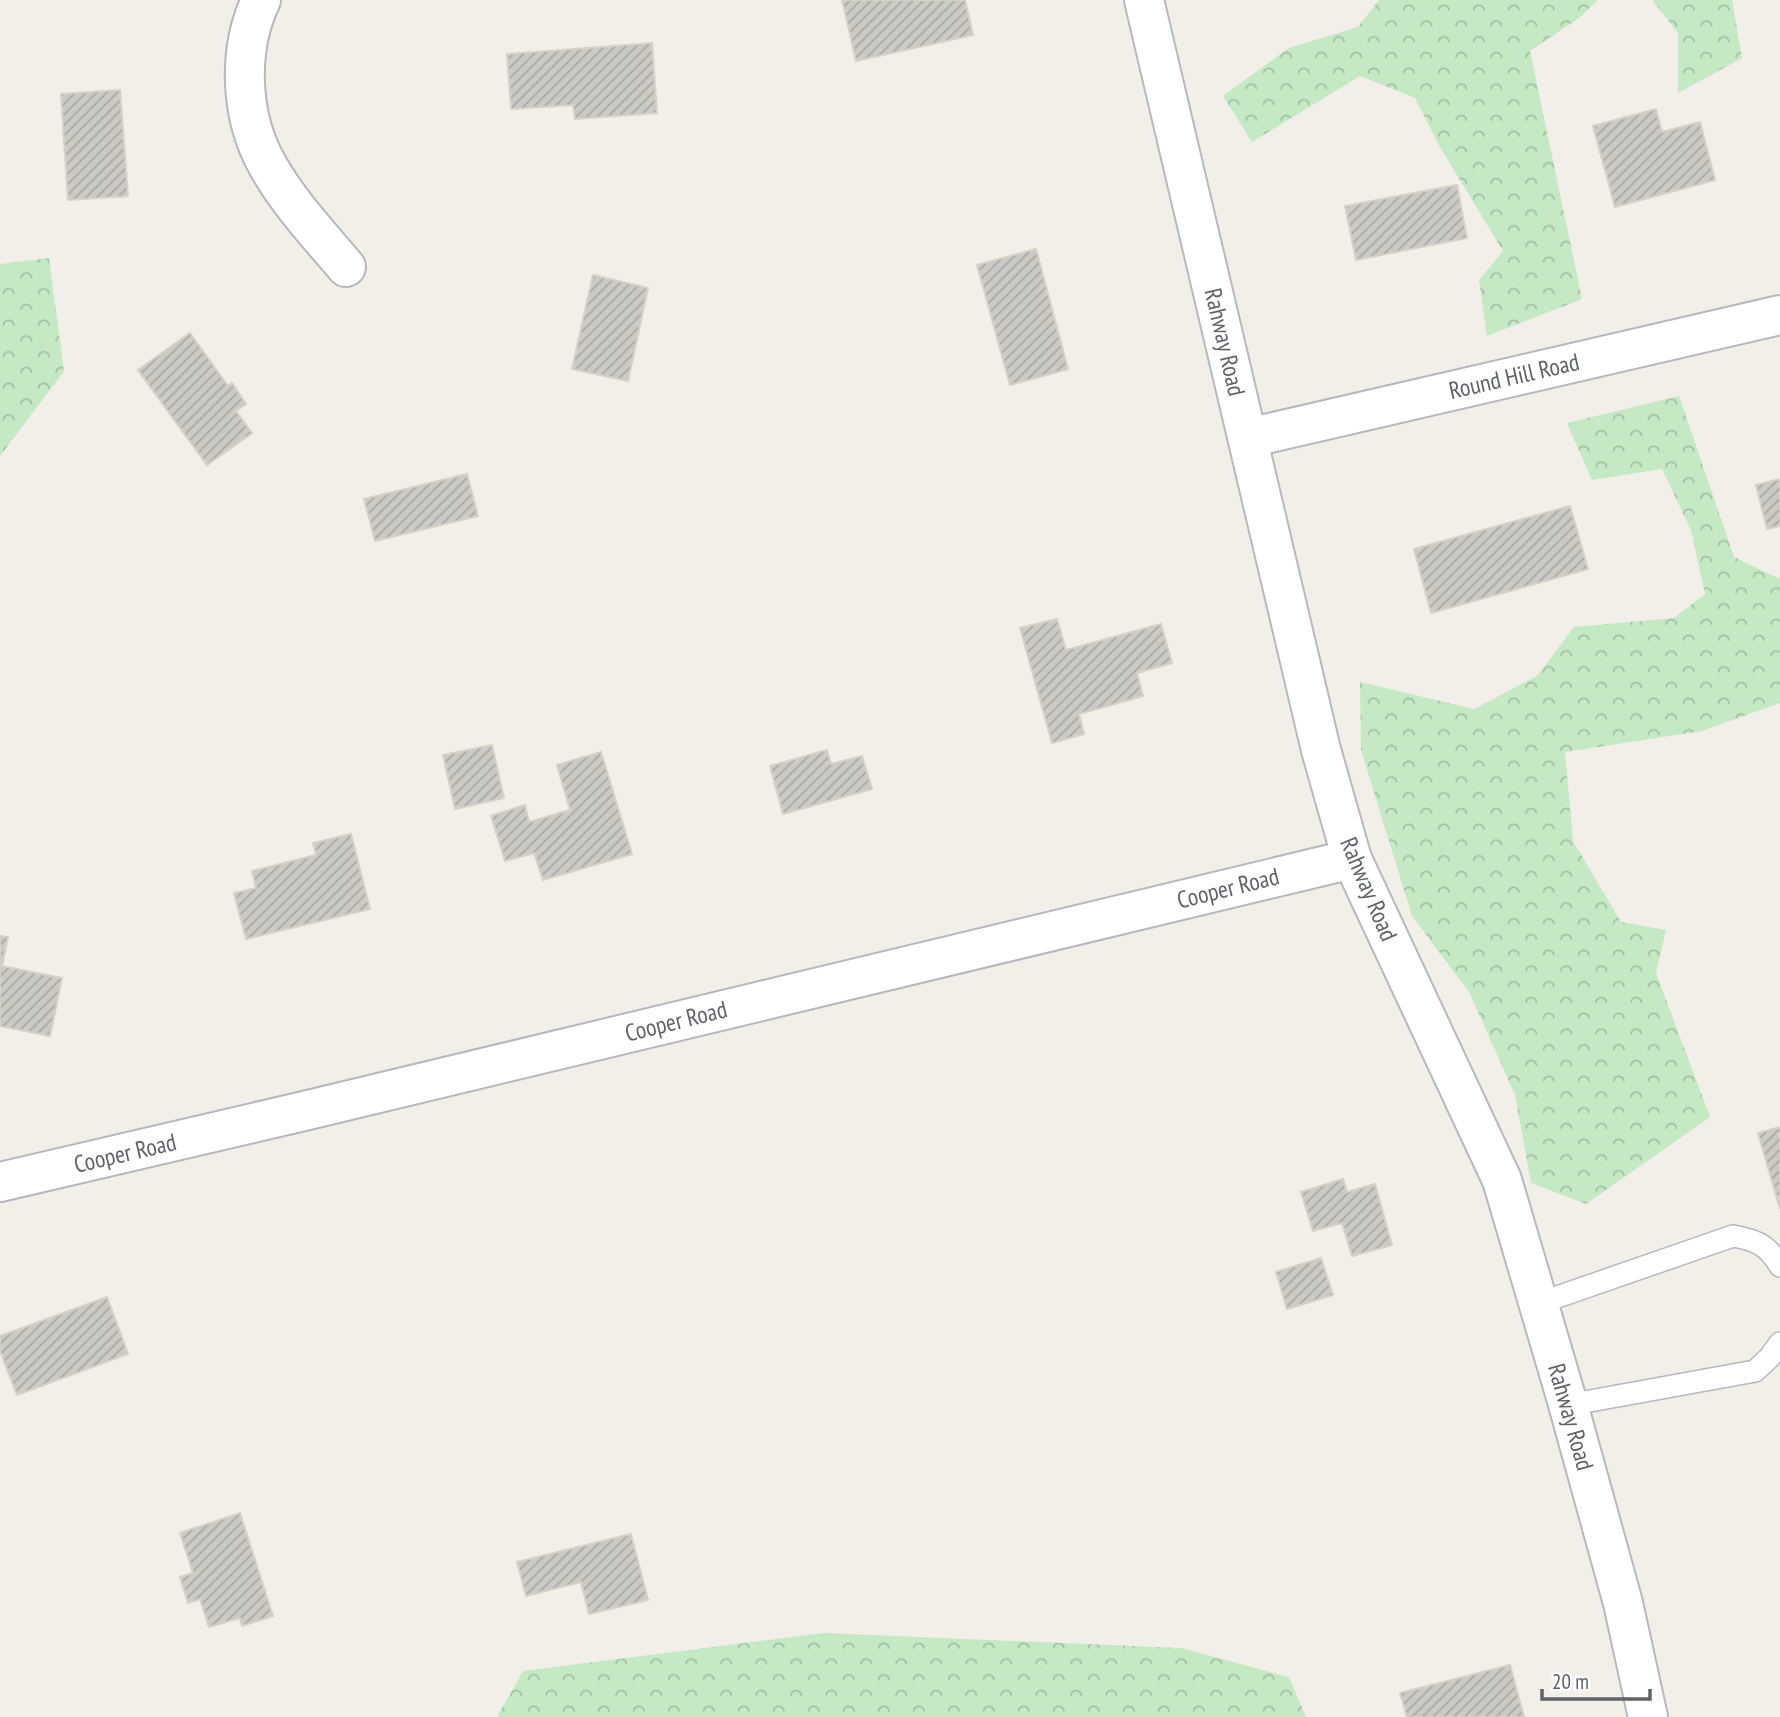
<svg xmlns="http://www.w3.org/2000/svg" width="1780" height="1717" font-family="'PT Sans Narrow',sans-serif">
<defs>
<pattern id="forest-crowns" width="20" height="18" patternUnits="userSpaceOnUse" patternTransform="scale(1.75)"><rect width="20" height="18" fill="#c5e8c5"/><path d="M2 6a3 3 0 1 1 6 0M12 15a3 3 0 1 1 6 0" fill="none" stroke="#a3c0a4"/></pattern>
<pattern id="building-hatch" width="6" height="6" patternUnits="userSpaceOnUse" patternTransform="scale(1.75)"><rect width="6" height="6" fill="#cccac5"/><path d="M-1 1l2-2M0 6l6-6M5 7l2-2" fill="none" stroke="#a9a8a4"/></pattern>
</defs>
<rect width="100%" height="100%" fill="#f1efe8"/>
<path fill="url(#forest-crowns)" d="M 1379,0 L 1598,0 L 1579,18 L 1530,51 L 1582,299 L 1487,336 L 1479,280 L 1503,251 L 1440,147 L 1415,98 L 1360,76 L 1252,142 L 1223,96 L 1289,48 L 1358,27 Z
M 1652,0 L 1732,0 L 1742,58 L 1678,93 L 1678,33 Z
M 49,258 L 64,371 L 0,456 L 0,264 Z
M 1679,396 L 1734,557 L 1780,579 L 1780,703 L 1702,731 L 1565,752 L 1573,841 L 1621,922 L 1666,930 L 1656,973 L 1710,1117 L 1586,1204 L 1531,1183 L 1515,1095 L 1469,992 L 1412,916 L 1361,750 L 1360,682 L 1474,709 L 1537,676 L 1574,627 L 1674,618 L 1705,594 L 1691,530 L 1662,469 L 1592,480 L 1567,423 Z
M 824,1633 L 1181,1648 L 1289,1677 L 1306,1717 L 497,1717 L 523,1671 Z"/>
<path fill="url(#building-hatch)" stroke="#d6d1c6" stroke-width="2" d="M 842,0 L 965,0 L 973,35 L 856,61 Z
M 652,43 L 657,113 L 575,119 L 573,105 L 511,109 L 507,54 Z
M 120,90 L 128,196 L 68,200 L 61,94 Z
M 1656,109 L 1662,132 L 1700,122 L 1715,180 L 1615,207 L 1593,126 Z
M 1457,185 L 1467,238 L 1356,260 L 1345,206 Z
M 1036,249 L 1068,369 L 1010,385 L 977,265 Z
M 593,275 L 648,288 L 628,381 L 572,369 Z
M 190,333 L 228,386 L 232,383 L 246,404 L 236,411 L 252,433 L 207,465 L 138,370 Z
M 467,474 L 478,516 L 375,541 L 364,499 Z
M 1780,479 L 1780,526 L 1767,529 L 1756,485 Z
M 1570,506 L 1588,569 L 1431,613 L 1414,549 Z
M 1057,619 L 1066,650 L 1161,624 L 1172,663 L 1137,673 L 1143,696 L 1079,714 L 1084,734 L 1052,743 L 1020,628 Z
M 492,745 L 504,798 L 455,809 L 443,755 Z
M 827,750 L 831,764 L 862,756 L 872,789 L 783,814 L 770,766 Z
M 601,752 L 632,854 L 543,880 L 534,853 L 505,861 L 491,816 L 525,805 L 529,822 L 570,810 L 557,765 Z
M 351,834 L 370,909 L 246,939 L 234,893 L 256,888 L 252,871 L 316,855 L 313,843 Z
M 0,936 L 8,937 L 2,966 L 62,978 L 50,1036 L 0,1026 Z
M 1780,1127 L 1780,1209 L 1758,1133 Z
M 1343,1179 L 1347,1192 L 1375,1184 L 1392,1245 L 1352,1256 L 1342,1223 L 1313,1231 L 1301,1192 Z
M 1321,1258 L 1333,1295 L 1287,1309 L 1276,1272 Z
M 107,1297 L 128,1354 L 17,1395 L 0,1351 L 0,1336 Z
M 240,1513 L 273,1616 L 242,1626 L 240,1618 L 209,1627 L 200,1599 L 188,1603 L 180,1577 L 193,1573 L 180,1533 Z
M 631,1534 L 648,1600 L 589,1614 L 581,1582 L 526,1596 L 517,1562 Z
M 1510,1665 L 1524,1717 L 1407,1717 L 1400,1693 Z"/>
<g fill="none" stroke-linecap="round" stroke-linejoin="round">
<defs>
<path id="lane" d="M 1537,1304 L 1733,1236 C 1756,1240 1768,1245 1780,1266
M 1568,1405 L 1755,1371 L 1769,1358 L 1780,1343"/>
<path id="street" d="M 261,0 C 237,51 240,117 268,166 C 288,202 319,235 346,267
M 1248,438 L 1780,315
M 0,1182 L 304,1111 L 1352,859"/>
<path id="secondary" d="M 1144,0 L 1321,750 L 1352,859 L 1502,1180 L 1566,1397 L 1623,1603 L 1648,1717"/>
</defs>
<use href="#lane" stroke="#b5b8bc" stroke-width="24"/>
<use href="#street" stroke="#b5b8bc" stroke-width="42"/>
<use href="#secondary" stroke="#b6babf" stroke-width="42"/>
<use href="#lane" stroke="#fff" stroke-width="21"/>
<use href="#street" stroke="#fff" stroke-width="38"/>
<use href="#secondary" stroke="#fff" stroke-width="38"/>
</g>
<g text-anchor="middle" dominant-baseline="central" stroke-width="7" stroke-linejoin="round" paint-order="stroke">
<g font-size="24" fill="#5f6368" stroke="#fff">
<text transform="translate(1225 342) rotate(77)">Rahway Road</text>
<text transform="translate(1514 376) rotate(-13)">Round Hill Road</text>
<text transform="translate(1228 888) rotate(-14)">Cooper Road</text>
<text transform="translate(1369 889) rotate(67)">Rahway Road</text>
<text transform="translate(676 1021) rotate(-14)">Cooper Road</text>
<text transform="translate(125 1153) rotate(-13)">Cooper Road</text>
<text transform="translate(1571 1417) rotate(74)">Rahway Road</text>
</g>
</g>
<path d="M1542 1689v10h108v-10" fill="none" stroke="#5f6368" stroke-width="3.5"/>
<text x="1552" y="1689" font-size="21" fill="#5f6368" stroke="#ffffff" stroke-width="5" paint-order="stroke">20 m</text>
</svg>
